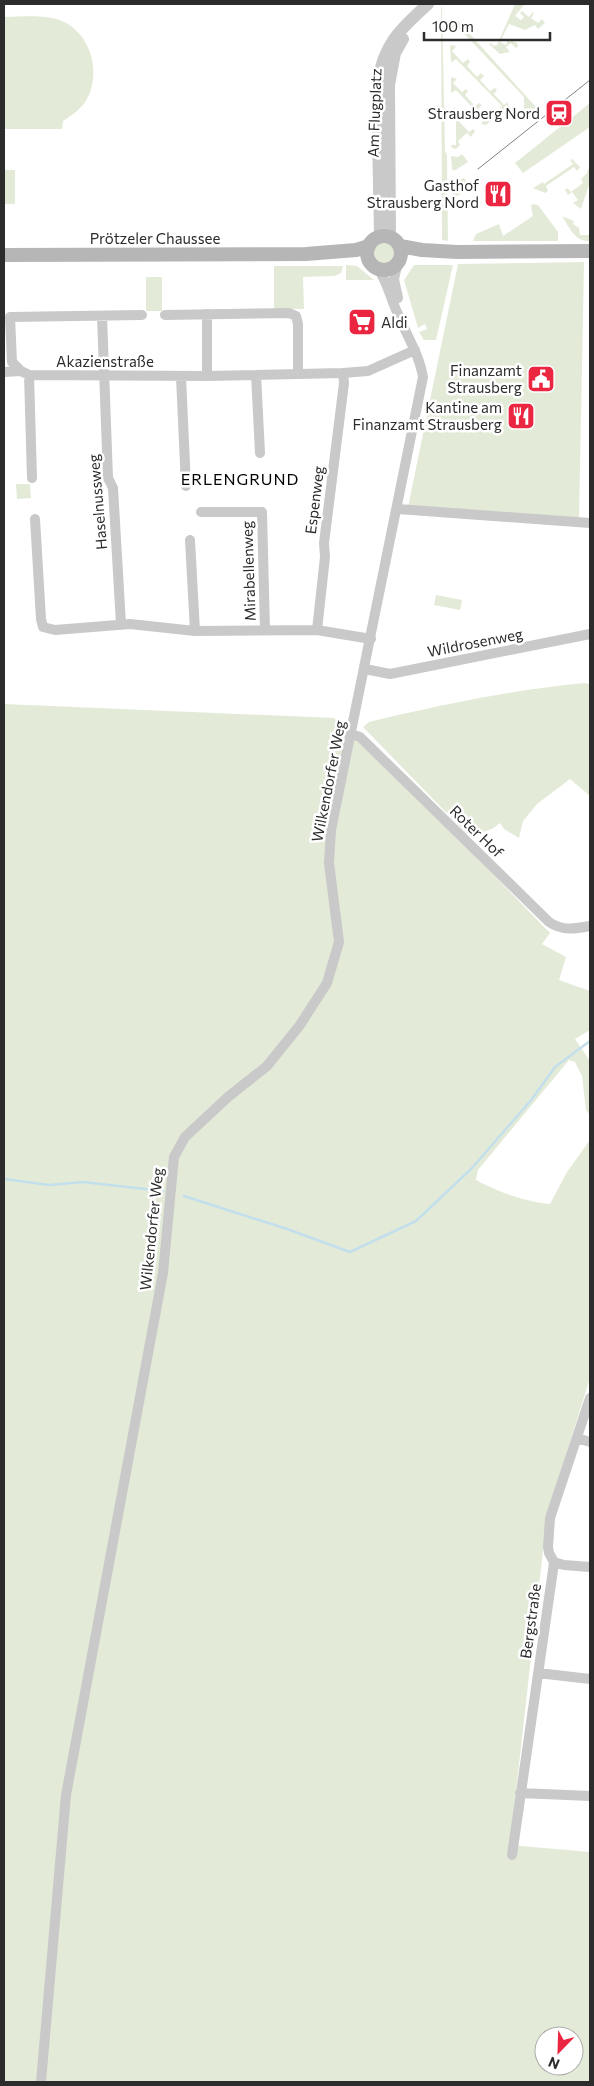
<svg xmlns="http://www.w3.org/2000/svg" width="594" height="2086" font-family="Commissioner,sans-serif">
<rect width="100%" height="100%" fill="#fff"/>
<path fill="#e3ebd8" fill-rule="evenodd" d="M 515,4 L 525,4 L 515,16 L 521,20 L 524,17 L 520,13 L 522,11 L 529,17 L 533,12 L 534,13 L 531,18 L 538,23 L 542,19 L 545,23 L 538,29 L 535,25 L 525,30 L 509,24 L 500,42 L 506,45 L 508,39 L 517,43 L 518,46 L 516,48 L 511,43 L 506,47 L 510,52 L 500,54 L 489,44 L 491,43 L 494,46 L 497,45 Z
M 442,6 L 445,151 L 447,155 L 448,241 L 442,240 L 441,8 Z
M 4,17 C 22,17 44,14 62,21 C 90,33 101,70 88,97 C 83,108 72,115 63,121 L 62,129 L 4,129 Z
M 455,21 L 458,21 L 536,107 L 524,117 L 518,110 L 524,110 L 524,97 L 458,27 L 452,31 L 450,29 L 450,26 Z
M 453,45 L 456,47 L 452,51 L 463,63 L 468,59 L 470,62 L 467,66 L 477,77 L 481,73 L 484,76 L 480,80 L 490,91 L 495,88 L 497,90 L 494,94 L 504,105 L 507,102 L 509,106 L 500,112 L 498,110 L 502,106 L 456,59 L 452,62 L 451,61 L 450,46 Z
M 451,77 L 457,79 L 453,83 L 462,92 L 466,89 L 468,91 L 465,95 L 475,106 L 479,103 L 482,105 L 478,109 L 486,118 L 490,115 L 492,117 L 492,120 L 486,125 L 481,124 L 484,120 L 456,90 L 451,93 Z
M 590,103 L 590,127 L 523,173 L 515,163 Z
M 454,108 L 458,112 L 454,116 L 469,132 L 473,129 L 475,131 L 471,137 L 467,133 L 458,141 L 460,145 L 456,149 L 452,148 L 451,145 L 456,145 L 456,120 L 451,119 L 451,110 Z
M 462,154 L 468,162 L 454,171 L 452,169 L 451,156 L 458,157 Z
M 572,159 L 580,167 L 577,171 L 574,167 L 546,186 L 548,191 L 545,193 L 533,188 L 543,182 L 544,184 L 573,164 L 570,160 Z
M 590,164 L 590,182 L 581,209 L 573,203 L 578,200 L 572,192 L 568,195 L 565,190 L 567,188 L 571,192 L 583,183 L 581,179 L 587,173 Z
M 4,170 L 15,170 L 15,204 L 4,204 Z
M 463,178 L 467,181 C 466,189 461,196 453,197 C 450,189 456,182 463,178 Z
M 533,204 L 538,205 L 558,232 L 558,241 L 473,241 L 476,234 L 499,224 L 503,236 L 533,216 L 531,206 Z
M 562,216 L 574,221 L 573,224 L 579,228 L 580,235 L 590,235 L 590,241 C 575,242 569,227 562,216 Z
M373 254a12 12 0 1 1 24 0a12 12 0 1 1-24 0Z
M 584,262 L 579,519 L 408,507 L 458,264 Z
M 346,265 L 357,266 L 374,280 L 346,280 Z
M 414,265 L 453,265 L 436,340 L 424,340 L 419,332 L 427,329 L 425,324 L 418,328 L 404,280 Z
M 274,266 L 343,266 L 341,273 L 335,276 L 303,277 L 304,309 L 274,309 Z
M 146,277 L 162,277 L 162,311 L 146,311 Z
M 16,484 L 30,484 L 31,498 L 17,499 Z
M 436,595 L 462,600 L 460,610 L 434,605 Z
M 584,683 L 590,684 L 590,796 L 570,779 L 537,804 L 523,821 L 519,838 L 504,829 L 500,823 C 490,832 480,833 467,834 L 363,727 L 369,722 C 439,705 512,690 584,683 Z
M 4,704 L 334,718 L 458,838 L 550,933 L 542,944 L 566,957 L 559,980 L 590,991 L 590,1030 L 575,1039 L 590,1061 L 590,1115 L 586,1110 L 582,1076 L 575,1062 L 569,1060 L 478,1170 L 476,1180 C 498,1192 526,1202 550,1204 L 567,1172 L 590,1140 L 590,1378 L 547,1515 L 510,1845 L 590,1852 L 590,2082 L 4,2082 ZM 544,2036 L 574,2036 L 574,2066 L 544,2066 Z"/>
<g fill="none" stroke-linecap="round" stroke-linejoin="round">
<path stroke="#c3dfec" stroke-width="2.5" d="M 4,1179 L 49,1185 L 83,1182 L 163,1191
M 184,1196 L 287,1229 L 350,1252 L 416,1221 L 472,1168 L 532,1099 L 555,1067 L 590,1041"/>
<path stroke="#c9c9c9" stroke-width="10" d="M 397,266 L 394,279 L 398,298
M 207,314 L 207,376
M 165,315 L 289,313 L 296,316 L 298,324 L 298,374
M 102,316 L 108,478 L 113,488 L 121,624
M 21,371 L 12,362 L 10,317 L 142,315
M 4,372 L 21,371 L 29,375 L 207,376 L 343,373 L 368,371 L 415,350
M 29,375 L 32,478
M 256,375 L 260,453
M 181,377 L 186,486
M 398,509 L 590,523
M 201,512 L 262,512 L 265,630
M 35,519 L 41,619 L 43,627 L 55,630 L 130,624 L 195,631 L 317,630 L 371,639
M 190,540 L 195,631
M 317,630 L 325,557 L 324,543 L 344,383 L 343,373
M 365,669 L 390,674 L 590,634
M 351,734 L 360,737 L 549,922 C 562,931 574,929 590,926
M 577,1438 L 590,1442
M 554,1562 L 564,1565 L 590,1567
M 538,1673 L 590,1679
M 520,1793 L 590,1796
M 512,1855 L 553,1570 L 554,1562 L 549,1553 L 548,1547 L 550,1518 L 590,1398
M 41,2082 L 66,1795 L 163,1273 L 174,1157 L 185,1137 L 228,1097 L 267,1066 L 300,1025 L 327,983 L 339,942 L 329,863 L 331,830 L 423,377 C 419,354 406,334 397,312 C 390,297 388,283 378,269"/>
<path stroke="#c9c9c9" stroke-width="12" d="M 380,236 L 377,84 C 384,44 399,30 428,4
M 390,236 L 389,85 L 395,53 L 403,39"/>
<path stroke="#b6b6b6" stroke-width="14" d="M367 253a17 17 0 1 1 34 0a17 17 0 1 1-34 0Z
M 400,246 L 422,250 L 457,252 L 590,251
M 4,255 L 306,254 L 356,250 L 369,246"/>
<path stroke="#818181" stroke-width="1" d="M 478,169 L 590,80"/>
</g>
<defs>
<symbol id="station-square" viewBox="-11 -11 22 22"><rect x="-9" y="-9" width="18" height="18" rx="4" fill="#eb2641" stroke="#fff"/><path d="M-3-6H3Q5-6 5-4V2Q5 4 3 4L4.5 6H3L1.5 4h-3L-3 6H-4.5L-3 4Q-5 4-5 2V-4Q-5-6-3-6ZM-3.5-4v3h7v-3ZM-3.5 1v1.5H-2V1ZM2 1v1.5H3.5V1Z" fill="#fff"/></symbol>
<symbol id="restaurant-square" viewBox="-11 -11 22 22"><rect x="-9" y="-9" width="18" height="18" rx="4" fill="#eb2641" stroke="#fff"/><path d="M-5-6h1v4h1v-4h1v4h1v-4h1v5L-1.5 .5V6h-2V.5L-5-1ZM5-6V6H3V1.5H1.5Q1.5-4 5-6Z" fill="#fff"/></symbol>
<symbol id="supermarket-square" viewBox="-11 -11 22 22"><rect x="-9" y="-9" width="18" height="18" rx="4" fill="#eb2641" stroke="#fff"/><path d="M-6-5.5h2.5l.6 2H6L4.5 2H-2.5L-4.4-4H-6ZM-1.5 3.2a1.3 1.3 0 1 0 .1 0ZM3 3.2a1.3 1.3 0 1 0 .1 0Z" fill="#fff"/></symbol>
<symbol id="civic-square" viewBox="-11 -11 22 22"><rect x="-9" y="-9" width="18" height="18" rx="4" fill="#eb2641" stroke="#fff"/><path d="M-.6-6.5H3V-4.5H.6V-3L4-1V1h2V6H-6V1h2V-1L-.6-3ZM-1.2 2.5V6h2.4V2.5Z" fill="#fff"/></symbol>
</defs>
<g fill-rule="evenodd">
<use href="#station-square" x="543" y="97" width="32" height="32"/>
<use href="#restaurant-square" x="482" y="178" width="32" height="32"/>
<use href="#supermarket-square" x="346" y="306" width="32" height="32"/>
<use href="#civic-square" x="525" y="363" width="32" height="32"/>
<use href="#restaurant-square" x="505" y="400" width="32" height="32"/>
</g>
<g text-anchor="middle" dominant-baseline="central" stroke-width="5" stroke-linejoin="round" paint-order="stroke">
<g font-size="15" fill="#2c2c2c" stroke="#fff">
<text transform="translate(374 113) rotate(-88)">Am Flugplatz</text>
<text x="155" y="238">Prötzeler Chaussee</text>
<text x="105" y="361">Akazienstraße</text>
<text transform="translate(314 500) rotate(-83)">Espenweg</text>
<text transform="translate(97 502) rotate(-95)">Haselnussweg</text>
<text transform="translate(248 571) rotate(-92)">Mirabellenweg</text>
<text transform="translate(475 642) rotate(-11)">Wildrosenweg</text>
<text transform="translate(328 781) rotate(-79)">Wilkendorfer Weg</text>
<text transform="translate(477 831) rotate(44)">Roter Hof</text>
<text transform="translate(151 1229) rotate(-84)">Wilkendorfer Weg</text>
<text transform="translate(530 1621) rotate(-82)">Bergstraße</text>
</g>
<g font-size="15" fill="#2c2c2c" stroke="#fff" text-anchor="end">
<text x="540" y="113">Strausberg Nord</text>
<text x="479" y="185">Gasthof<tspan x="479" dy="17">Strausberg Nord</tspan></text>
<text x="381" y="322" text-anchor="start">Aldi</text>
<text x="522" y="370">Finanzamt<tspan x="522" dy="17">Strausberg</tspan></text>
<text x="502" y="407">Kantine am<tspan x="502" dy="17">Finanzamt Strausberg</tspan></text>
</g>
<g font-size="16" letter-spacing="1" fill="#000" stroke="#fff">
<text x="240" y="478">ERLENGRUND</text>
</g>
</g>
<rect width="594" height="2086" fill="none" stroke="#2c2c2c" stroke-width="10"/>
<g transform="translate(559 2051) rotate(203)"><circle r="24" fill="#ffffff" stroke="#ababab"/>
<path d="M0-4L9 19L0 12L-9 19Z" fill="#eb2641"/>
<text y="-8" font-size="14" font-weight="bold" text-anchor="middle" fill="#2c2c2c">N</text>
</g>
<path d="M424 32v8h126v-8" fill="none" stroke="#2c2c2c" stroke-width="2.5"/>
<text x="432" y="32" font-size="15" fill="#2c2c2c" stroke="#ffffff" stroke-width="4" paint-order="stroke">100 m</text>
</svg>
